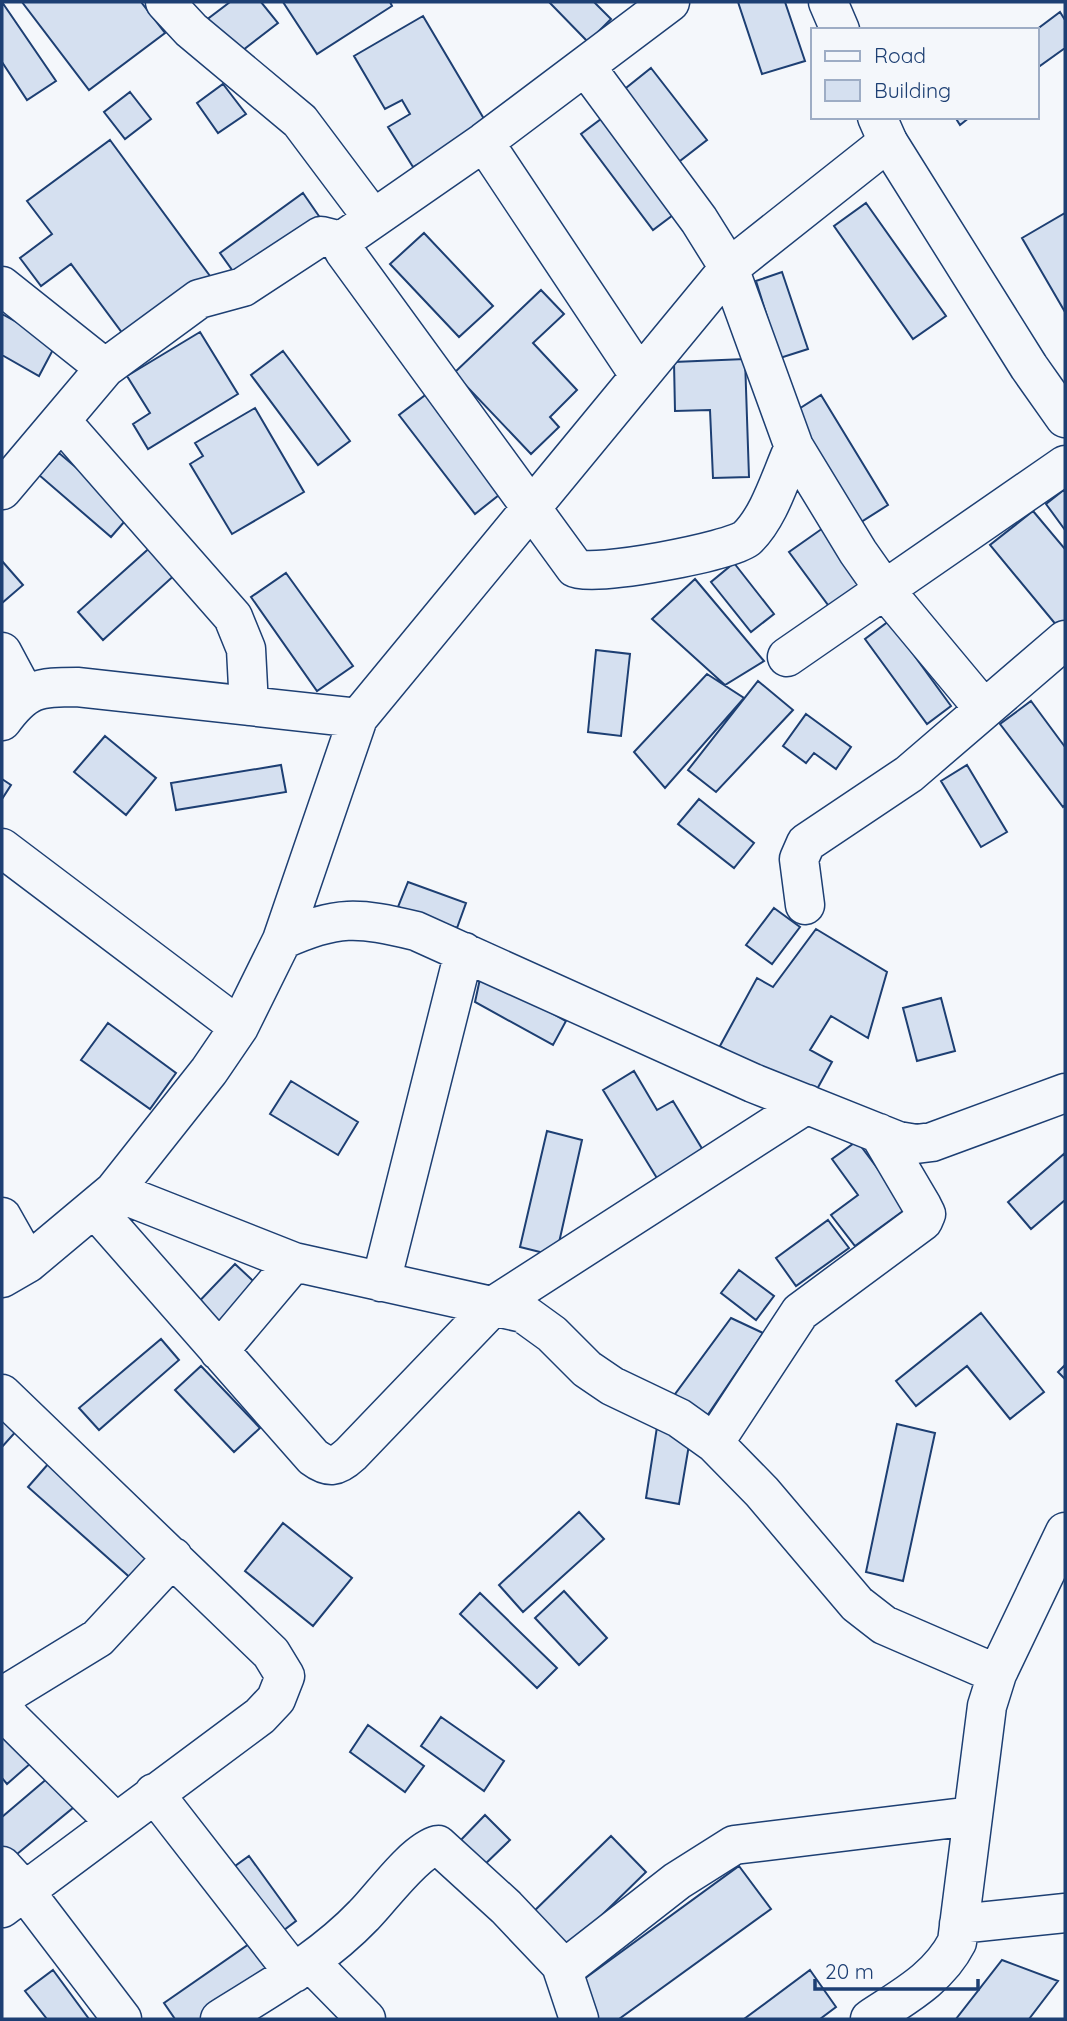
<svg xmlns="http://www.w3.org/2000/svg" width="1067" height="2021" font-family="Quicksand,sans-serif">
<rect width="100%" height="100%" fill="#f4f7fb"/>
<path fill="#d5e0f0" stroke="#1d3f73" stroke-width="2" d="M 2,2 L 56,81 L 27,100 L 2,62 Z
M 22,2 L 141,2 L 165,33 L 89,90 Z
M 230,2 L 261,2 L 278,23 L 234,57 L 205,21 Z
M 283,2 L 390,2 L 392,6 L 317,54 Z
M 549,2 L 594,2 L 611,19 L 588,42 Z
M 738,2 L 785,2 L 805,61 L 762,74 Z
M 1060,12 L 1065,20 L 1065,48 L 1037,68 L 1036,30 Z
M 423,16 L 487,124 L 413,167 L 388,127 L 410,114 L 402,100 L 385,109 L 354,56 Z
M 651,68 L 707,140 L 676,164 L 621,92 Z
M 223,84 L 246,114 L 218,133 L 197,103 Z
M 130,92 L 151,119 L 125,139 L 104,112 Z
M 609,113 L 681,209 L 653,230 L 581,134 Z
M 955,117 L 970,117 L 960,125 Z
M 110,140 L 210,276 L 126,338 L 71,264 L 41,286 L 20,258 L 52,234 L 27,201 Z
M 303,193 L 323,222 L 240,281 L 220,253 Z
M 866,203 L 946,316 L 913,339 L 834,226 Z
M 1065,213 L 1065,312 L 1022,238 Z
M 424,233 L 493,306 L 459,337 L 390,264 Z
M 782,272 L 808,349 L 780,358 L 756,281 Z
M 541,290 L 564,314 L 533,343 L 577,390 L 550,417 L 559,427 L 531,454 L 454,373 Z
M 2,314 L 56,344 L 39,376 L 2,355 Z
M 200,332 L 238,394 L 148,449 L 133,424 L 150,413 L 127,376 Z
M 283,351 L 350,441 L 318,465 L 251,375 Z
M 745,359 L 749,477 L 713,478 L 710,410 L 675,411 L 674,362 Z
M 428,393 L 504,491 L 475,514 L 399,415 Z
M 821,395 L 888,505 L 861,522 L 794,412 Z
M 255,408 L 304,492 L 232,534 L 190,464 L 203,456 L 195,443 Z
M 59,453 L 131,514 L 111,537 L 39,475 Z
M 1065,489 L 1065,530 L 1046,504 Z
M 1033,511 L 1065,549 L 1065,629 L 1062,632 L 990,545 Z
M 823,528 L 865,583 L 831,609 L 789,552 Z
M 154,544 L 178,572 L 103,640 L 78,612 Z
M 2,561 L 23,585 L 2,603 Z
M 734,563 L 774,614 L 751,632 L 711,582 Z
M 286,573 L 353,666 L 317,691 L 251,597 Z
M 695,579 L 764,661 L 725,685 L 652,619 Z
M 889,621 L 951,706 L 927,724 L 865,639 Z
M 596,650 L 630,654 L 621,736 L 588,732 Z
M 707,674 L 744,698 L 665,788 L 634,752 Z
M 758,681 L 793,710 L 716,792 L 688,770 Z
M 1031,701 L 1065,747 L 1065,805 L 1063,807 L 1000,724 Z
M 806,714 L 851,747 L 836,769 L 814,753 L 806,763 L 783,746 Z
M 105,736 L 156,778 L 126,815 L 74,772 Z
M 281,765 L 286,792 L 176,810 L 171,783 Z
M 967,765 L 1007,832 L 981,847 L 941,781 Z
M 2,779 L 11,785 L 2,799 Z
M 699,799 L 754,843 L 734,868 L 678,824 Z
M 408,882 L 466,903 L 457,928 L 398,907 Z
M 774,908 L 800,927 L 772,964 L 746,945 Z
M 816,929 L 887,972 L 868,1038 L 831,1016 L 810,1050 L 832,1062 L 811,1100 L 720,1046 L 757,978 L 773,987 Z
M 481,974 L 566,1021 L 553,1045 L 475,1002 Z
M 941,998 L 955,1051 L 917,1061 L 903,1008 Z
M 108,1023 L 176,1073 L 150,1109 L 81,1060 Z
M 634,1071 L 657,1110 L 673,1101 L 709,1160 L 663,1188 L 603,1090 Z
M 291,1081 L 358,1122 L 338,1155 L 270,1114 Z
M 547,1131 L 582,1140 L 556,1256 L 520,1247 Z
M 857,1141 L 907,1208 L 855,1246 L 831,1215 L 858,1195 L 832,1159 Z
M 1065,1153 L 1065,1200 L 1031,1229 L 1008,1202 Z
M 828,1220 L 849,1248 L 796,1286 L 776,1258 Z
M 235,1264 L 264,1291 L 219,1340 L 189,1312 Z
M 739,1270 L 774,1296 L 756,1320 L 721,1293 Z
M 981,1313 L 1044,1392 L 1010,1419 L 967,1366 L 916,1406 L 896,1381 Z
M 731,1318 L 763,1333 L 705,1419 L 670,1401 Z
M 161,1339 L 179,1360 L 99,1430 L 79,1408 Z
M 1065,1365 L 1065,1379 L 1058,1372 Z
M 201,1366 L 260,1428 L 234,1452 L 175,1390 Z
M 2,1414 L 19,1428 L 2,1447 Z
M 897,1424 L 935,1433 L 903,1581 L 866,1572 Z
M 657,1427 L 691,1433 L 679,1504 L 646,1498 Z
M 49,1463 L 164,1566 L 143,1589 L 28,1487 Z
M 579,1512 L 604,1539 L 523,1612 L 499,1585 Z
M 283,1523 L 352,1578 L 313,1626 L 245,1571 Z
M 564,1591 L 607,1638 L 579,1665 L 535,1618 Z
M 480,1593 L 557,1668 L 537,1688 L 460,1614 Z
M 441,1717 L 504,1761 L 484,1791 L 421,1746 Z
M 368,1725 L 424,1766 L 405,1792 L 350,1752 Z
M 2,1730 L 31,1763 L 7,1784 L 2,1778 Z
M 49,1777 L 74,1807 L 5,1864 L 2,1861 L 2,1817 Z
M 485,1815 L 510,1840 L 481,1868 L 457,1844 Z
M 611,1836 L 646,1872 L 564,1952 L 528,1917 Z
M 249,1856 L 296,1921 L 272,1939 L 224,1874 Z
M 739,1866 L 771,1909 L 619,2019 L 591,2019 L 569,1990 Z
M 252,1942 L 273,1973 L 208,2019 L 175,2019 L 164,2003 Z
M 1002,1960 L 1058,1981 L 1029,2019 L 956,2019 Z
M 53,1970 L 89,2019 L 47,2019 L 25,1991 Z
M 810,1970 L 836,2007 L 820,2019 L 744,2019 Z"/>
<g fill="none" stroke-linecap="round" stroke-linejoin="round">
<defs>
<path id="minor" d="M 165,2 L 191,30 L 300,121 L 372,217
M 670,2 L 484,142 L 347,237 L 344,251 L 575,568 C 590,578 733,551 747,538 C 770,516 781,475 794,447
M 586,67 L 699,220 L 729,268 L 794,447 L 858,552 L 884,589 L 984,709
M 484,142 L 639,375
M 2,286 L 105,368
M 61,421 L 233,617 L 246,649 L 249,706
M 2,490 L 105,368 L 199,299 L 243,287 L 321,236 L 345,242
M 2,652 L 25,695
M 787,657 L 1065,465
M 2,721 C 26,688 38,687 77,687 L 358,718
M 2,848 L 239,1027
M 805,905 L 799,859 L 806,843 L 909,774 L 1065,640
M 282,940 C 337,915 358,917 416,931 L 753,1083 L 898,1141 L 916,1144 L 932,1142 L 1065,1093
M 114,1191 L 294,1262 L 523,1313 L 552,1334 L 587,1369 L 612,1386 L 679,1418 L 714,1443 L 762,1492 L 857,1604 L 884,1625 L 997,1674
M 95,1209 L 313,1457 C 329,1469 337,1467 351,1454 L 493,1306 L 807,1104
M 2,1217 L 28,1263
M 2,1278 L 28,1263 L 114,1191 L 209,1071 L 239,1027 L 282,940 L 358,718 L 729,268 L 888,142
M 381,1282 L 464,952
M 219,1351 L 294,1262
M 2,1394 L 271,1653 L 285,1676 L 276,1699 L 260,1716 L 2,1908
M 714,1443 L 800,1312 L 923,1221 L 926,1214 L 922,1206 L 879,1133
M 154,1793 L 294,1973
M 115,1822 L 10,1718 L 3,1702 L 13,1690 L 98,1638 L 173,1557
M 2,1866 L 23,1889 L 122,2019
M 959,1924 L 1065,1913
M 311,1963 L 366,2019
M 563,1970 L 677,1881 L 734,1845 L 972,1816
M 220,2019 C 271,1987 322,1959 364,1915 C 382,1897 414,1851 438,1845 L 506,1907 L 561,1965 L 579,2019
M 870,2019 C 903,1997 938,1979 957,1942 L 987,1706 L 997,1674 L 1065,1532"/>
<path id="tertiary" d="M 828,2 L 840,30
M 877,117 L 888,142 L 1029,367 L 1065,418"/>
</defs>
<use href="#minor" stroke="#1d3f73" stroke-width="41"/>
<use href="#tertiary" stroke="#1d3f73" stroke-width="41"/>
<use href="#minor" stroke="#f4f7fb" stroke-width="38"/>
<use href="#tertiary" stroke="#f4f7fb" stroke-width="38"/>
</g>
<rect width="1067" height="2021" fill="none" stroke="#1d3f73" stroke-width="7"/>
<rect x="811" y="28" width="228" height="91" fill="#f4f7fb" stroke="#9eadc5" stroke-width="2"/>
<rect x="825" y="51" width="35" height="10" fill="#f4f7fb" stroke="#9eadc5" stroke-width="2"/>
<text x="874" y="63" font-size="21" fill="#1d3f73">Road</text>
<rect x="825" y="80" width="35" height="21" fill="#d5e0f0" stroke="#9eadc5" stroke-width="2"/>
<text x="874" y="98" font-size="21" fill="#1d3f73">Building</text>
<path d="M815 1979v10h163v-10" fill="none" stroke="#1d3f73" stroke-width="3.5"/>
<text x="825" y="1979" font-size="21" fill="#1d3f73" stroke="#f4f7fb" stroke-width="5" paint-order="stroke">20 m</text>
</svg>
